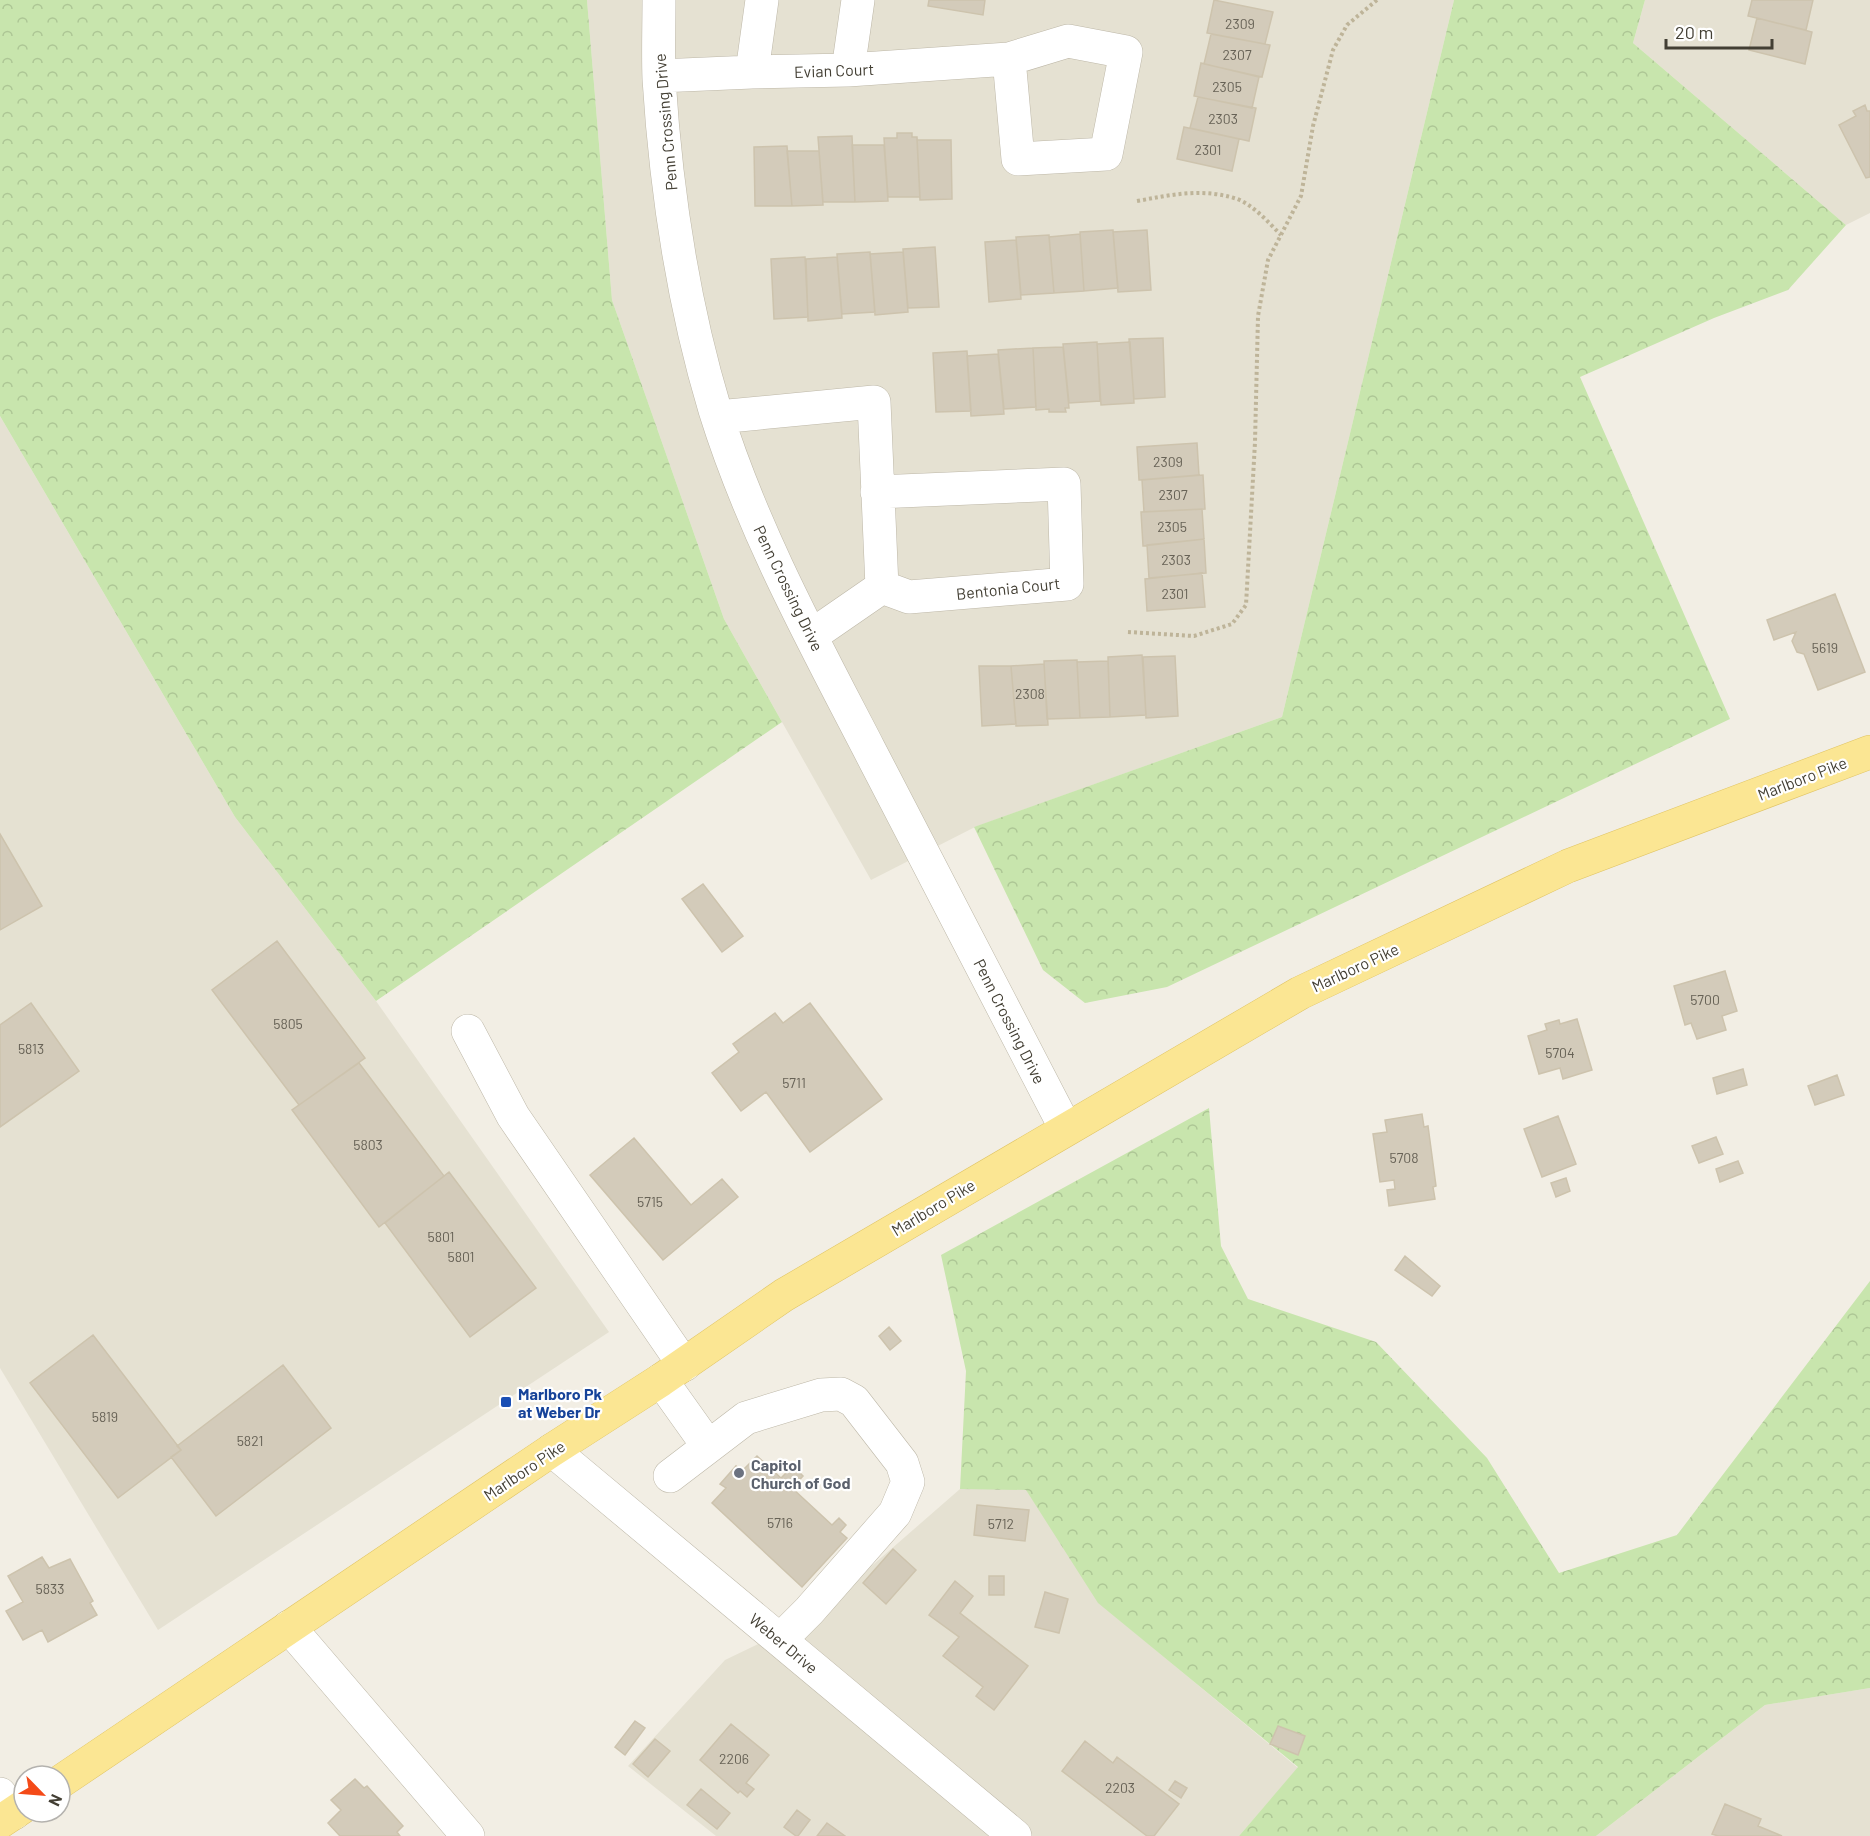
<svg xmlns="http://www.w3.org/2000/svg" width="1870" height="1836" font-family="Barlow,sans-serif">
<defs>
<pattern id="forest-crowns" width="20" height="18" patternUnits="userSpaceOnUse" patternTransform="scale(1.5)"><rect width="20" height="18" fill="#c8e5ad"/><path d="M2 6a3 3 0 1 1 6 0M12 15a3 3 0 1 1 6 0" fill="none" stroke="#adc695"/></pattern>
</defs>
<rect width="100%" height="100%" fill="#f2eee4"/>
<path fill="#e5e1d2" d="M 587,0 L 1454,0 L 1282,717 L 975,827 L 871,880 L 724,619 L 612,300 Z
M 1645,0 L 1870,0 L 1870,213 L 1846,225 L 1633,43 Z
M 0,416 L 235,817 L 376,1001 L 609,1332 L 158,1630 L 0,1368 Z
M 960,1489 L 1026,1489 L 1099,1603 L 1298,1768 L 1239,1836 L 716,1836 L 628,1766 L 725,1660 L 812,1618 Z
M 1870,1688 L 1870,1836 L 1596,1836 L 1765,1705 Z"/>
<path fill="url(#forest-crowns)" d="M 0,0 L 587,0 L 612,300 L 724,619 L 782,722 L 376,1001 L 235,817 L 0,416 Z
M 1454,0 L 1645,0 L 1633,43 L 1846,225 L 1788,290 L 1714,318 L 1580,377 L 1730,719 L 1167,987 L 1085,1003 L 1043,970 L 974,827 L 1282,717 Z
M 1209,1108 L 1221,1246 L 1248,1299 L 1376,1342 L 1487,1458 L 1559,1573 L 1677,1535 L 1870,1281 L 1870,1688 L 1765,1705 L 1596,1836 L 1239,1836 L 1298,1767 L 1098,1603 L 1026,1490 L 960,1489 L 966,1371 L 941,1255 Z"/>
<path fill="#d3cbba" stroke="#cdc3ad" stroke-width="1.5" d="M 929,0 L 985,0 L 983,15 L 928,6 Z
M 1214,0 L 1273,12 L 1265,44 L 1207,33 Z
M 1752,0 L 1813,0 L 1806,30 L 1748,16 Z
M 1757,18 L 1812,32 L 1805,64 L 1749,50 Z
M 1211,34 L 1270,45 L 1262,77 L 1204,64 Z
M 1201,63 L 1259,77 L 1252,108 L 1194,96 Z
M 1198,97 L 1256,108 L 1249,141 L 1190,128 Z
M 1865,105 L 1867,111 L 1870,111 L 1870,177 L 1866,178 L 1839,125 L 1856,116 L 1853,111 Z
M 1184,127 L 1239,139 L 1232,171 L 1177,159 Z
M 897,133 L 912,133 L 912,137 L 917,137 L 920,197 L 888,197 L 884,138 L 897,138 Z
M 852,136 L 855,202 L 823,202 L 818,137 Z
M 917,140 L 951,140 L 952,199 L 920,200 Z
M 852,145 L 884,145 L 888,201 L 855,202 Z
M 787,146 L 792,206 L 755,206 L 754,147 Z
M 787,151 L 819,151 L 823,205 L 792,206 Z
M 1113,230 L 1118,288 L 1084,291 L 1080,232 Z
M 1147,230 L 1151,290 L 1118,292 L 1113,232 Z
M 1080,234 L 1084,291 L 1054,293 L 1049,237 Z
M 1049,235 L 1054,293 L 1021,295 L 1016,237 Z
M 1016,240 L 1021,299 L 989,302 L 985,242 Z
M 935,247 L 939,307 L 908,308 L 903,249 Z
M 870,252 L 875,312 L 842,314 L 837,254 Z
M 903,252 L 908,312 L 875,315 L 870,254 Z
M 805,257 L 808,317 L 774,319 L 771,259 Z
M 837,257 L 842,318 L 808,321 L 806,259 Z
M 1163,338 L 1165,397 L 1134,399 L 1129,339 Z
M 1097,342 L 1100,401 L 1069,403 L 1063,344 Z
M 1130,342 L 1134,403 L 1101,405 L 1097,344 Z
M 1063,347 L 1069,408 L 1065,408 L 1066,412 L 1049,412 L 1049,409 L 1036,410 L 1033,348 Z
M 1033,348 L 1036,407 L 1004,409 L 998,350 Z
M 967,351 L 971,411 L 936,412 L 933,353 Z
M 998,354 L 1004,414 L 971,416 L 967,356 Z
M 1197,443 L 1199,475 L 1139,480 L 1137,447 Z
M 1203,475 L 1205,509 L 1144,512 L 1142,480 Z
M 1202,509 L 1204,539 L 1143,546 L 1141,512 Z
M 1204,539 L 1206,573 L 1149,578 L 1147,545 Z
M 1202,573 L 1205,607 L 1147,611 L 1145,579 Z
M 1835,594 L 1865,672 L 1818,690 L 1804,654 L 1797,652 L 1792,641 L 1796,632 L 1774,640 L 1767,620 Z
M 1142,655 L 1146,715 L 1110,717 L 1108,657 Z
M 1175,656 L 1178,716 L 1146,718 L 1143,657 Z
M 1077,660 L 1080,718 L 1047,719 L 1044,661 Z
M 1108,661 L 1110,717 L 1080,718 L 1077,662 Z
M 1044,664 L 1048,725 L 1016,726 L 1011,666 Z
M 979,666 L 1011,666 L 1016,724 L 982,726 Z
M 0,834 L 42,906 L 0,930 Z
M 703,884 L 743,936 L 722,952 L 682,899 Z
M 277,941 L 365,1058 L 299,1105 L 212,990 Z
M 1725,971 L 1737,1011 L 1722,1016 L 1726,1030 L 1697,1039 L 1691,1023 L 1685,1025 L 1674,986 Z
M 31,1003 L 79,1071 L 0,1127 L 0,1025 Z
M 810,1003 L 882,1099 L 810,1152 L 766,1092 L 741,1111 L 712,1073 L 739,1052 L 733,1044 L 775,1013 L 783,1023 Z
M 1577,1019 L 1592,1070 L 1563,1079 L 1560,1068 L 1539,1074 L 1528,1036 L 1547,1030 L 1545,1024 L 1559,1020 L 1560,1024 Z
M 359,1063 L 444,1176 L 379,1227 L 292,1110 Z
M 1743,1069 L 1747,1085 L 1717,1094 L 1713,1078 Z
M 1837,1075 L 1844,1095 L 1815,1105 L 1808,1086 Z
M 1422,1114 L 1424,1127 L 1428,1126 L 1436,1186 L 1433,1187 L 1435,1199 L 1389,1206 L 1387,1190 L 1395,1189 L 1394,1180 L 1380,1182 L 1373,1134 L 1387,1132 L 1385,1120 Z
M 1558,1116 L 1576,1164 L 1542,1177 L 1524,1129 Z
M 1716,1137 L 1723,1154 L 1699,1163 L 1692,1146 Z
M 634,1138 L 691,1205 L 722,1179 L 738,1197 L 663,1260 L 590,1175 Z
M 1738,1161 L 1743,1173 L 1720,1182 L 1716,1169 Z
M 449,1172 L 536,1288 L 470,1337 L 385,1223 Z
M 1566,1178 L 1570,1191 L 1556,1197 L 1551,1183 Z
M 1405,1256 L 1440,1286 L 1432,1296 L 1395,1270 Z
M 889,1327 L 901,1341 L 890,1350 L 879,1336 Z
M 93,1335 L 181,1450 L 118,1498 L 30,1383 Z
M 283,1365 L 331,1428 L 216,1516 L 171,1457 L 181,1450 L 177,1446 Z
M 757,1456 L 781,1478 L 793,1466 L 803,1476 L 792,1488 L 832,1525 L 839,1518 L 846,1525 L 840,1532 L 847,1538 L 802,1587 L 712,1503 L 726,1488 L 720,1484 L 736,1466 L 741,1472 Z
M 977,1505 L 1029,1510 L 1025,1541 L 974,1535 Z
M 893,1549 L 916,1570 L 886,1604 L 863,1583 Z
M 42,1557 L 49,1568 L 70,1559 L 93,1601 L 90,1603 L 97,1615 L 48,1642 L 42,1630 L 23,1640 L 6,1611 L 23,1602 L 8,1576 Z
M 989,1576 L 1004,1576 L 1004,1595 L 989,1595 Z
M 955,1581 L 973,1596 L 960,1613 L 1028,1666 L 994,1710 L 976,1696 L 983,1687 L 943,1656 L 959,1637 L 929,1615 Z
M 1045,1592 L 1068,1599 L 1059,1633 L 1035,1627 Z
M 635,1721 L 645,1728 L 625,1755 L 615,1747 Z
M 731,1724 L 769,1755 L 746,1783 L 754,1789 L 747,1797 L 740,1791 L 738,1793 L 700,1760 Z
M 1278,1726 L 1305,1736 L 1298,1755 L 1270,1744 Z
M 655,1739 L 670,1751 L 648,1777 L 633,1764 Z
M 1085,1741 L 1113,1763 L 1117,1757 L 1179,1804 L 1154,1836 L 1147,1836 L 1062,1771 Z
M 355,1779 L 364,1788 L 367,1786 L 403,1826 L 397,1832 L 400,1836 L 340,1836 L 328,1823 L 341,1810 L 331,1800 Z
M 1175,1781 L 1187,1788 L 1181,1798 L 1169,1790 Z
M 701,1789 L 730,1813 L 717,1829 L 687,1805 Z
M 1725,1804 L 1761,1819 L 1758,1826 L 1782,1836 L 1718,1836 L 1712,1834 Z
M 797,1810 L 810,1820 L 798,1836 L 796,1836 L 784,1827 Z
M 827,1823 L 845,1836 L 817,1836 Z"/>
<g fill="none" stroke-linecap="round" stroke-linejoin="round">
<defs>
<path id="minor" d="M 659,0 C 659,26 658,53 659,79 C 666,190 683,304 715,410 C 752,529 812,639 869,749 C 935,876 1000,1002 1066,1129
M 848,70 L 858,0
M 752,72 L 762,0
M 659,76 L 752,72 L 848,70 L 1009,59 L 1068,41 L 1126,52 L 1106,154 L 1018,159 L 1009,59
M 718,417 L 874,402 L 882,587 L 811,636
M 877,492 L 1064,484 L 1067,584 L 909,597 L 882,587
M 468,1031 L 513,1116 L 684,1365
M 661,1380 L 708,1446
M 552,1450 L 1015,1836
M 670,1476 L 746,1418 L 821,1395 L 841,1394 L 854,1401 L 902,1463 L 908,1482 L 895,1513 L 809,1611 L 780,1640
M 289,1627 L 468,1836
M 0,1794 L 14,1813"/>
<path id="major" d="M 60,1782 L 552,1450 L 661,1380 L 784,1295 L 1300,993 L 1568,866 L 1870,752
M 0,1822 L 24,1806"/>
</defs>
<use href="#minor" stroke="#bdb7a7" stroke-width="34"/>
<use href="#major" stroke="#e0c464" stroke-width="34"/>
<path stroke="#beb499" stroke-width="4" stroke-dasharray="3 3" stroke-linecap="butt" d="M 1137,201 C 1171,195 1200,188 1234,198 C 1252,203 1268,222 1281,235
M 1128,632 L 1194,636 L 1232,624 L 1246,605 L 1255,442 L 1258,316 L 1268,260 L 1301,196 L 1313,126 L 1333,50 L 1347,25 L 1377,0"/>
<use href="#minor" stroke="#fff" stroke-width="33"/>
<use href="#major" stroke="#fbe693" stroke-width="33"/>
</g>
<rect fill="#1a4fb4" stroke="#fff" stroke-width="2" x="500" y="1396" width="12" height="12" rx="3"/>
<circle fill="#6b7280" stroke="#fff" stroke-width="2" cx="739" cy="1473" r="6"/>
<g text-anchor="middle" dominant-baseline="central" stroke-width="4.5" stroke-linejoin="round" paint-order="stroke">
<g font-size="14" fill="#676256">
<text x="1240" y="23">2309</text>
<text x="1237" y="54">2307</text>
<text x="1227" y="86">2305</text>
<text x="1223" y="118">2303</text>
<text x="1208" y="149">2301</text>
<text x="1168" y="461">2309</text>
<text x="1173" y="494">2307</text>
<text x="1172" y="526">2305</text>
<text x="1176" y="559">2303</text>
<text x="1175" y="593">2301</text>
<text x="1825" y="647">5619</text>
<text x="1030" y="693">2308</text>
<text x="1705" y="999">5700</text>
<text x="288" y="1023">5805</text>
<text x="31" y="1048">5813</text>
<text x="1560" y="1052">5704</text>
<text x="794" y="1082">5711</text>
<text x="368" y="1144">5803</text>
<text x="1404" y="1157">5708</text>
<text x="650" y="1201">5715</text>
<text x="441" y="1236">5801</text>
<text x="461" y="1256">5801</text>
<text x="105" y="1416">5819</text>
<text x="250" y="1440">5821</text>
<text x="780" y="1522">5716</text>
<text x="1001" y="1523">5712</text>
<text x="50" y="1588">5833</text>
<text x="734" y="1758">2206</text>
<text x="1120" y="1787">2203</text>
</g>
<g font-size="16" fill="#433f34" stroke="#fff">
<text transform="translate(834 70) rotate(-2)">Evian Court</text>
<text transform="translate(665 122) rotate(-95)">Penn Crossing Drive</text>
<text transform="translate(789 588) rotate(64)">Penn Crossing Drive</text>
<text transform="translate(1008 588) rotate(-6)">Bentonia Court</text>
<text transform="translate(1802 778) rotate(-21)">Marlboro Pike</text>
<text transform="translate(1355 967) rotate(-25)">Marlboro Pike</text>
<text transform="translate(1010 1021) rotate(63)">Penn Crossing Drive</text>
<text transform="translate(933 1207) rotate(-31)">Marlboro Pike</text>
<text transform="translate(524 1470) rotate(-34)">Marlboro Pike</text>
<text transform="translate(784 1643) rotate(40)">Weber Drive</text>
</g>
<g font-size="16" font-weight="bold" fill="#164399" stroke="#fff" text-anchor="start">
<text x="518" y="1393">Marlboro Pk<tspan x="518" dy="18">at Weber Dr</tspan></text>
</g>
<g font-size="16" font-weight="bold" fill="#5b616d" stroke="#fff" text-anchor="start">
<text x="751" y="1464">Capitol<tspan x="751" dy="18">Church of God</tspan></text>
</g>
</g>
<g transform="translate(42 1794) rotate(115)"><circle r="28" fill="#ffffff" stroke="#b4b2ae" stroke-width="1.5"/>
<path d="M0-4.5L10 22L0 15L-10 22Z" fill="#f44a18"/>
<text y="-9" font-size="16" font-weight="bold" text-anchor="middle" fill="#433f34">N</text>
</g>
<path d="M1666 39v9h106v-9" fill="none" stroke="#433f34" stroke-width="3"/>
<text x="1675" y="39" font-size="18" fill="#433f34" stroke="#ffffff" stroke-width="4.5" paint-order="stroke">20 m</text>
</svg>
